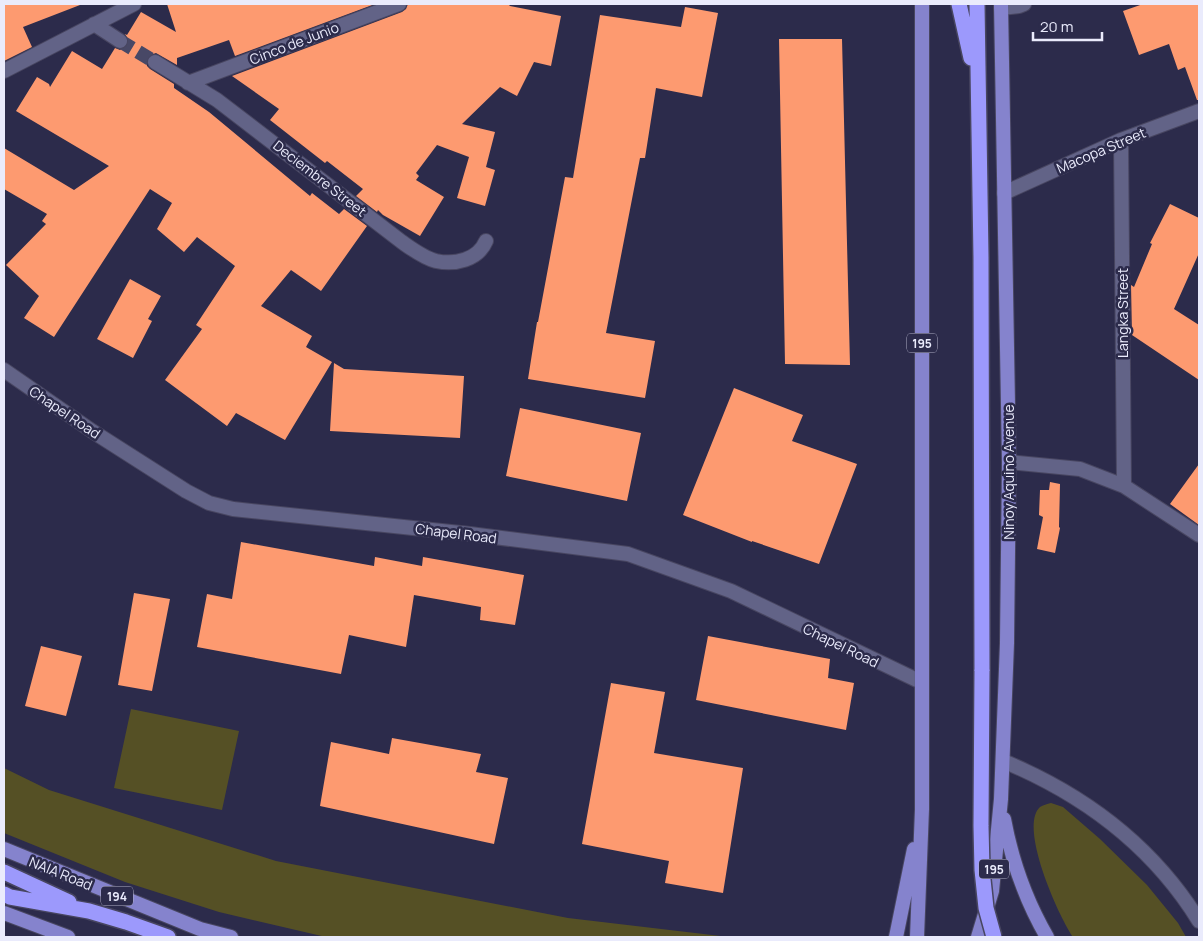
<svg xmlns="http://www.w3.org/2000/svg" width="1203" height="941" font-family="Manrope,sans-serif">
<rect width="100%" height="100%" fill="#2c2b4b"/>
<path fill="#555025" d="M 131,709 L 239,731 L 222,810 L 114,788 Z
M 4,768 L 49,790 L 276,861 L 568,918 L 729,937 L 326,937 L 219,912 L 125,882 L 4,833 Z
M 1051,803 L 1063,807 L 1100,839 L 1147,885 L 1178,923 L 1186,937 L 1073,937 C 1059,917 1018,827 1040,807 C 1043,805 1047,804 1051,803 Z"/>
<path fill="#fd9a70" d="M 4,4 L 80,4 L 80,5 L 23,27 L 32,47 L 4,61 Z
M 167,4 L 375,4 L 235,56 L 229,40 L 177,58 L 177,65 L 156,53 L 150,55 L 146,61 L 147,66 L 150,69 L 174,84 L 174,88 L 209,112 L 310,196 L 312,193 L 339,214 L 344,209 L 367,226 L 321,291 L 291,270 L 261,306 L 312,336 L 306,347 L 332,362 L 285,440 L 236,413 L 227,426 L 165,380 L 202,329 L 196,325 L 235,266 L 197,237 L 184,252 L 157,229 L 172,203 L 150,189 L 54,337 L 24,318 L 39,296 L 6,265 L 46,224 L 42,221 L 47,214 L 4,189 L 4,148 L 74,190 L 109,166 L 16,111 L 37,77 L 49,84 L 50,87 L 72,51 L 102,69 L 115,48 L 120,50 L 127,46 L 129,41 L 125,34 L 127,35 L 141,12 L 176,32 Z
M 408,4 L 508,4 L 510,6 L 561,16 L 551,66 L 534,62 L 517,96 L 500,87 L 462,124 L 495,132 L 486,167 L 495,170 L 485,206 L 457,198 L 469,157 L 437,145 L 416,173 L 419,176 L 416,180 L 444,197 L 420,236 L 383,215 L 378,210 L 377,212 L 356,196 L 363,189 L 327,161 L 325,163 L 270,120 L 279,109 L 232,76 L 402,12 L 406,9 Z
M 1143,4 L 1199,4 L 1199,100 L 1197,100 L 1185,67 L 1178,70 L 1169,44 L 1139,55 L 1123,11 Z
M 685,7 L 718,13 L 702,97 L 656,88 L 645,158 L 640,158 L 606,333 L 655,341 L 645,398 L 528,379 L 537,322 L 538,322 L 565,177 L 573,178 L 600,15 L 681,27 Z
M 779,39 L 842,39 L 850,365 L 785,364 Z
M 1170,204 L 1199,218 L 1199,253 L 1174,309 L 1199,325 L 1199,380 L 1132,335 L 1131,285 L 1134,287 L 1152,244 L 1150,243 Z
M 130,279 L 161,296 L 148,319 L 152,321 L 133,358 L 97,339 Z
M 334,363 L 344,369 L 464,376 L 460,438 L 330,431 Z
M 734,388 L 803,415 L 792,441 L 857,464 L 819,564 L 752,541 L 752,542 L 683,515 Z
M 520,408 L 641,433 L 627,501 L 506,476 Z
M 1199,464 L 1199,525 L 1170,504 Z
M 1050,482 L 1060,484 L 1059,527 L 1060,528 L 1055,553 L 1037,549 L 1043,517 L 1039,515 L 1040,490 L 1049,490 Z
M 241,542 L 374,566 L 375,557 L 422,566 L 423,557 L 524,575 L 515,625 L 480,620 L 481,607 L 414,595 L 406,647 L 349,635 L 341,674 L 197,647 L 207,594 L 232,599 Z
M 134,593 L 170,599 L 152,691 L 118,685 Z
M 708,636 L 830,659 L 828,678 L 854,683 L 846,730 L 696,700 Z
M 41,646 L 82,656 L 66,716 L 25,706 Z
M 611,683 L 665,692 L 654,753 L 743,768 L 723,893 L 665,883 L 669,861 L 582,844 Z
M 392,738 L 481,754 L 476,772 L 508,778 L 494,844 L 320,806 L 331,742 L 389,754 Z"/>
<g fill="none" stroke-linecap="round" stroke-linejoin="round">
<path stroke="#484866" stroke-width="14" stroke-dasharray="14 7" stroke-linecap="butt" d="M 120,41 L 155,62"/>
<defs>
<path id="minor" d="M 1001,8 L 1019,6 L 1024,4
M 94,24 L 120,41
M 155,62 L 217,100 L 402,242 C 412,249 424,258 436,261 C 455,265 478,260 486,241
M 4,71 L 134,4
M 188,83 L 399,4
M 1121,140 L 1124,486
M 1004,193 L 1121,140 L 1199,111
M 4,370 L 92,431 L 186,491 L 209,503 L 233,509 L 470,534 L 628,554 L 731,591 L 921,682
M 1009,462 L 1080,469 L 1124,486 L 1199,535
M 1003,761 C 1085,795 1152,845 1199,921"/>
<path id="primary" d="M 1004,819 C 1012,862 1025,899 1047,937
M 4,849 L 200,929 L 231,937
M 4,913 L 68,937
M 896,937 L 914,849
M 917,937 L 922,809 L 922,4
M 978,937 L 992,891 L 1001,799 L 1007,643 L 1009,462 L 1001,4"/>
<path id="motorway" d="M 959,4 L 971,58
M 977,4 L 981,257 L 982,671
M 4,872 L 69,902
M 4,894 L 10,897 L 89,911 L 126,922 L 168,937"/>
</defs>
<use href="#minor" stroke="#484661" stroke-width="16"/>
<use href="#primary" stroke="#484661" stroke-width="16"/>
<use href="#motorway" stroke="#484661" stroke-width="18"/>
<use href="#minor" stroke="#626387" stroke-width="14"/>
<use href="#primary" stroke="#8583cd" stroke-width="14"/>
<use href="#motorway" stroke="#9c99fc" stroke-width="15"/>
<defs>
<path id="motorway-bridge" d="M 982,671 L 981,826 L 982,870 L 986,908 L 994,937"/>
</defs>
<use href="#motorway-bridge" stroke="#484661" stroke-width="18" stroke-linecap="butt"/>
<use href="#motorway-bridge" stroke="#9c99fc" stroke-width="15"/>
</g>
<g text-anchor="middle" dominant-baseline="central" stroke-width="5" stroke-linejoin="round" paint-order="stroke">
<g fill="#2c2b4b" stroke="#b1b1c7" stroke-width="1">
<rect x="907" y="333.5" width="30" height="19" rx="4"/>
<rect x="979" y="859.5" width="30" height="19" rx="4"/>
<rect x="101" y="886.5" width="32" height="19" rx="4"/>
</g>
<g font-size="12" font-weight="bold" fill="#eaebfc">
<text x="922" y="343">195</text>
<text x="994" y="869">195</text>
<text x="117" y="896">194</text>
</g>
<g font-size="14" fill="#eaebfc" stroke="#2c2b4b">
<text transform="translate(294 43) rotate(-21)">Cinco de Junio</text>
<text transform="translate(1101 150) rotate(-23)">Macopa Street</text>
<text transform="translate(320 178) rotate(38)">Deciembre Street</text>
<text transform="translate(1122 313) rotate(-90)">Langka Street</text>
<text transform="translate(65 412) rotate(34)">Chapel Road</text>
<text transform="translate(1008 472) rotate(-90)">Ninoy Aquino Avenue</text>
<text transform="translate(456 533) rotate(7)">Chapel Road</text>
<text transform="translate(841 645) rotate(26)">Chapel Road</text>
<text transform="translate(61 873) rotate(22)">NAIA Road</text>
</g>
</g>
<rect width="1203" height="941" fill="none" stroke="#eaebfc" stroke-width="10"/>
<path d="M1033 32v8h69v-8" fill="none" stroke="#eaebfc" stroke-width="2.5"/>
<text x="1040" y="32" font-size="15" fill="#eaebfc" stroke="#2c2b4b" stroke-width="4" paint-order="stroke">20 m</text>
</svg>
